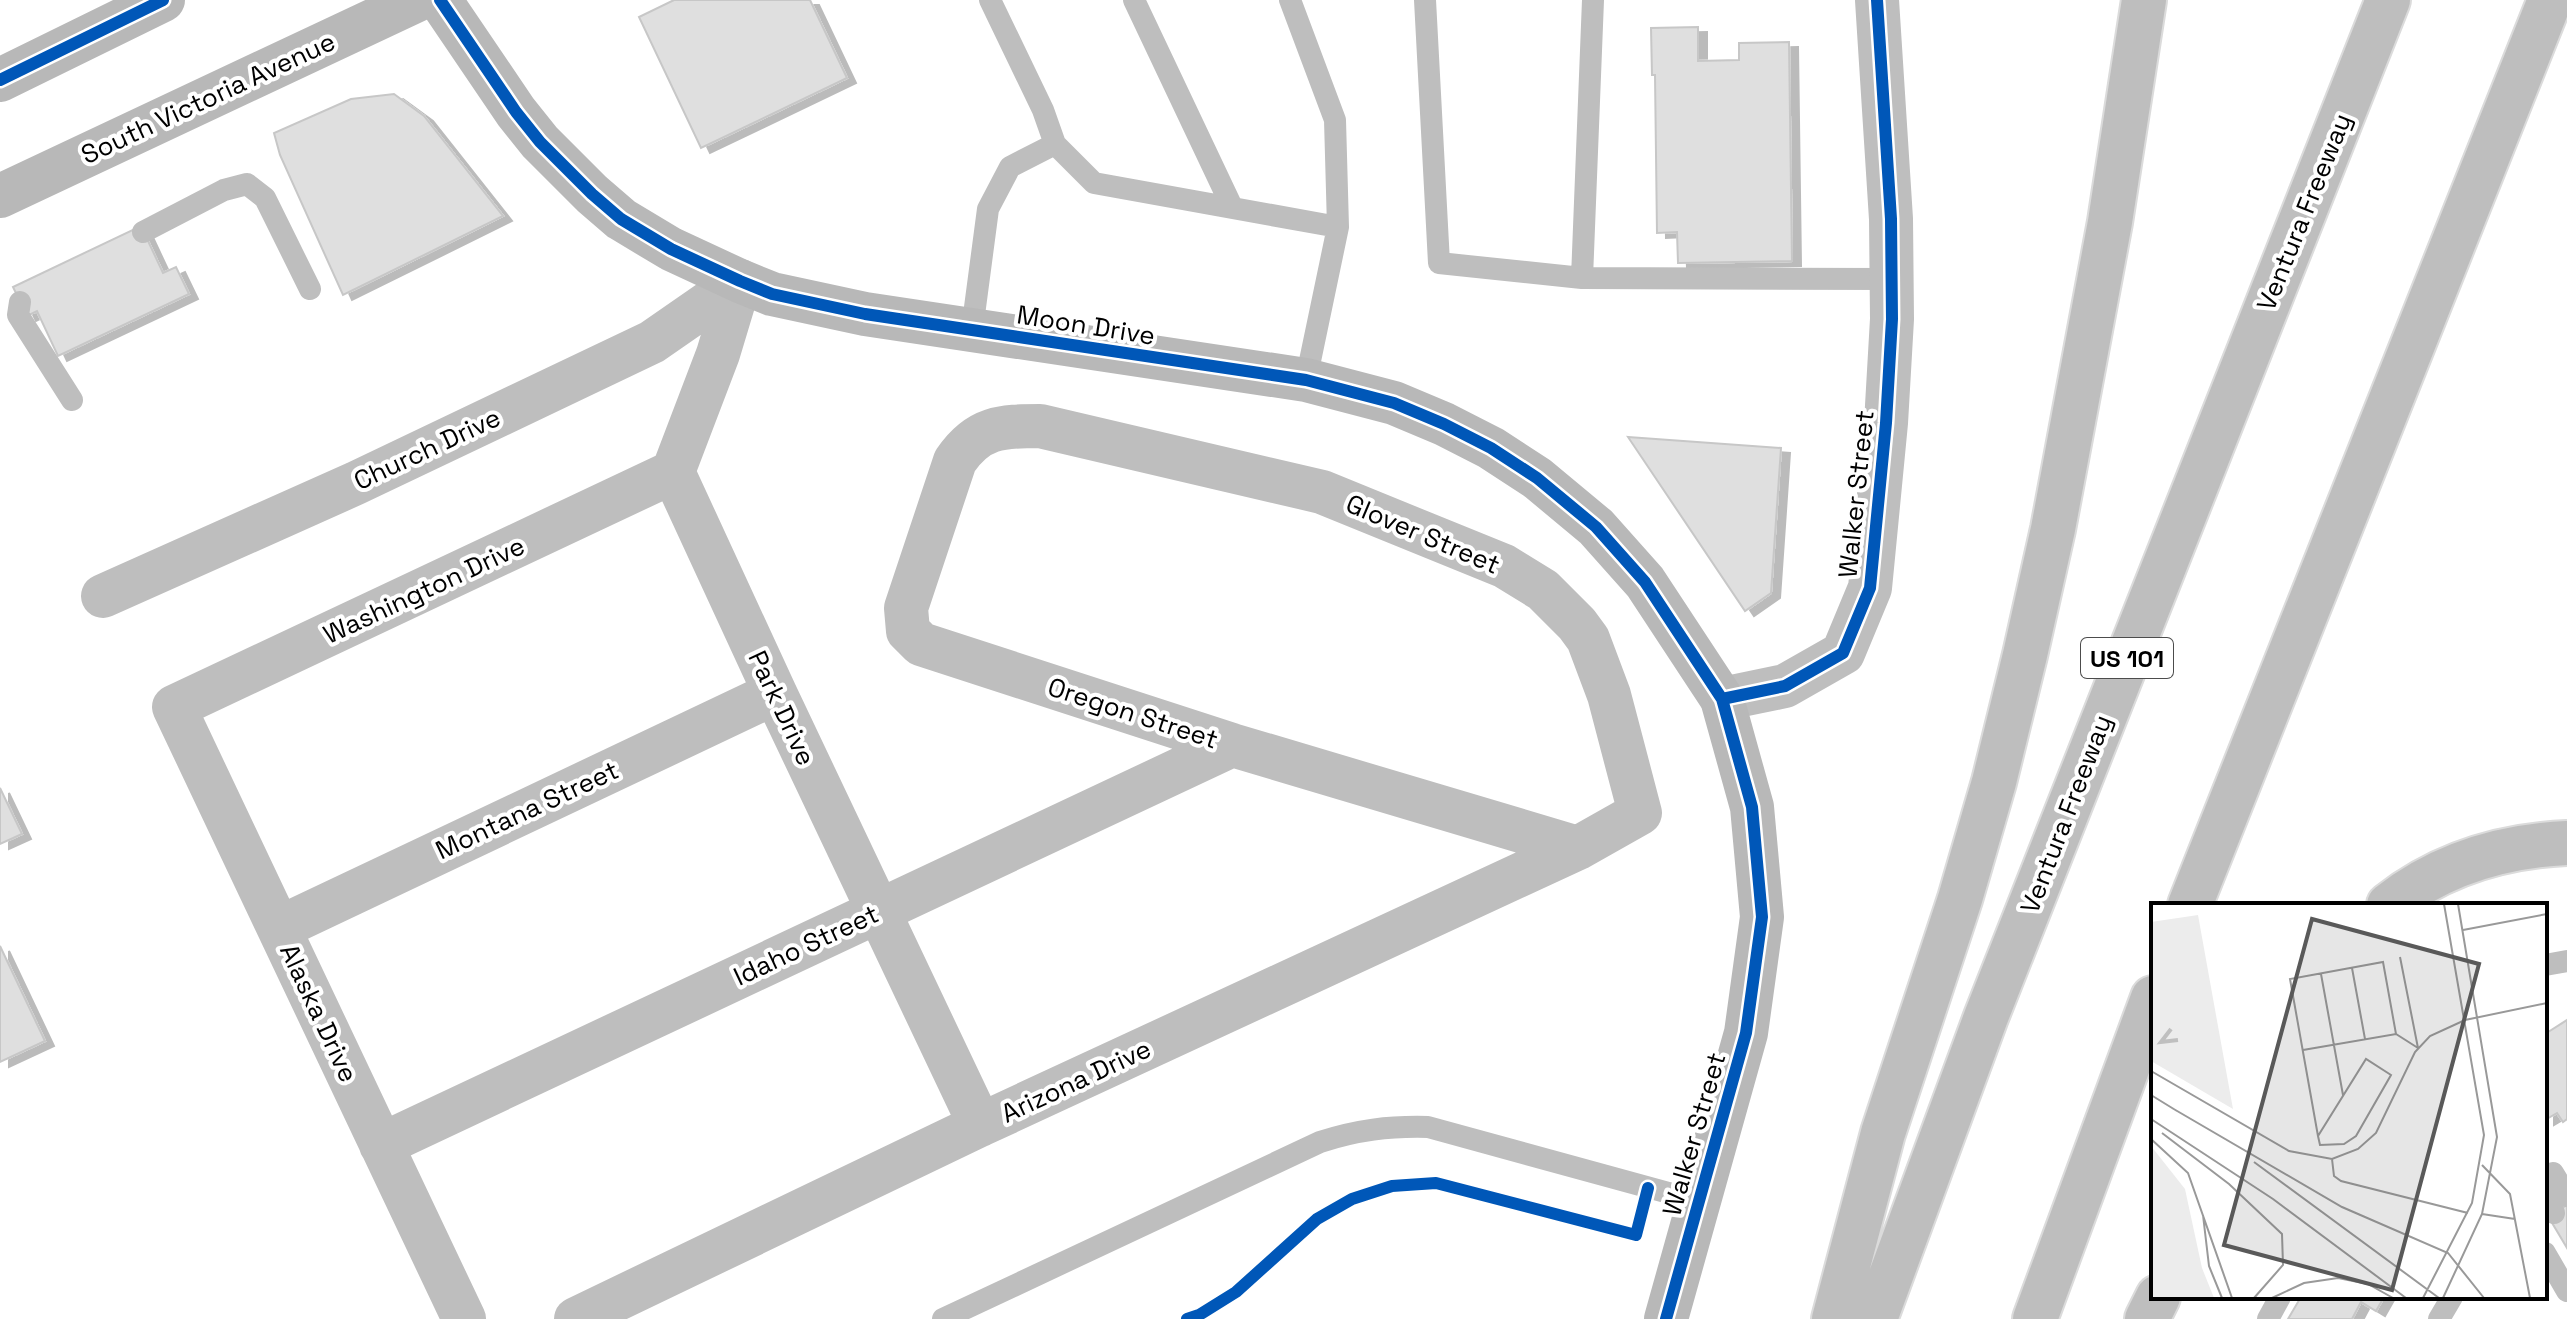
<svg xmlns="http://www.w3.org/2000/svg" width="2567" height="1319" font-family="'Space Grotesk',sans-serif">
<defs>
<filter id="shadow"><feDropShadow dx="9" dy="5" stdDeviation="0" flood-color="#0004"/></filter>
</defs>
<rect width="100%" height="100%" fill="#fff"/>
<path fill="#dfdfdf" stroke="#c7c7c7" stroke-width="2" filter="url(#shadow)" d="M 674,0 L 810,0 L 847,78 L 701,148 L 639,17 Z
M 1698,27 L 1698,61 L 1739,60 L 1739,43 L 1789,42 L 1792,261 L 1678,263 L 1677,232 L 1657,233 L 1655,75 L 1652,75 L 1651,28 Z
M 394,94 L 424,116 L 503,216 L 343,295 L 280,155 L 274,133 L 351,99 Z
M 141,226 L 163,273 L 176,267 L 189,294 L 58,356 L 37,311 L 27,316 L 13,287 Z
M 1628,437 L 1781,448 L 1771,593 L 1745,611 Z
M 0,788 L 22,834 L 0,844 Z
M 0,946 L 45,1041 L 0,1062 Z
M 2567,1020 L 2567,1119 L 2563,1122 L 2557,1113 L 2545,1120 L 2545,1034 Z
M 2567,1205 L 2567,1248 L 2548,1216 Z
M 2301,1297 L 2384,1297 L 2376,1311 L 2361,1302 L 2352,1319 L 2288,1319 Z"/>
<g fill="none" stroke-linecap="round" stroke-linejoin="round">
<defs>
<path id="highway" d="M 2190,905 L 2550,0
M 2389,905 C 2441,864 2502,846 2567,843
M 1834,1319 L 1883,1133 L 1960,899 L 1994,782 L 2025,655 L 2053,529 L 2110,222 L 2144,0
M 1875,1319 L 1986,1017 L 2388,0
M 2035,1319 L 2153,998
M 2147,1319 L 2158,1297"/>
</defs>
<use href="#highway" stroke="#dbdbdb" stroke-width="48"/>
<path stroke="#bebebe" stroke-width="22" d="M 990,0 L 1043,110 L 1055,144 L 1094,183 L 1338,227
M 1134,0 L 1232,207
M 1290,0 L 1335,120 L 1338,227 L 1306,380
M 1425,0 L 1439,263 L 1582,278 L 1593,0
M 143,232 L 224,190 L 247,184 L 265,198 L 310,289
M 1582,278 L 1892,279
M 20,302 L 18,315 L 72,400
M 972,330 L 988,209 L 1010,167 L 1055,144
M 2545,965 L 2567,961
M 2553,1173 L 2567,1196
M 2545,1198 L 2554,1213
M 2545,1253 L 2567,1291
M 943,1319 L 1320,1142 C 1357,1130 1389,1126 1428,1127 L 1698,1201
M 2268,1319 L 2280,1297
M 2439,1319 L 2452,1297"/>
<path stroke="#bebebe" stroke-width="44" d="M 740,281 L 718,354 L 673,472 L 775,693 L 980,1125
M 103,596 L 356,483 L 652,342 L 740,281
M 1722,699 L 1785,686 L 1843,653 L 1870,588 L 1886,423 L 1892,319 L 1891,219 L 1877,0
M 279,928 L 775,693
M 381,1145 L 1232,745
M 464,1319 L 174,707 L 673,472
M 576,1319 L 980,1125 L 1578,848 L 1640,813 L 1609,695 L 1588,639 L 1577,624 L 1543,590 L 1504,566 L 1322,492 L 1040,426 C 1001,426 978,427 955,461 L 906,608 L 908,631 L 921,644 L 1232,745 L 1578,848"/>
<path stroke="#b8b8b8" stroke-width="44" d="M 440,0 L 516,112 L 540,142 L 592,194 L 621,219 L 671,249 L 740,281 L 772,294 L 865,314 L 1306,380 L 1394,403 L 1444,424 L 1491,448 L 1537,478 L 1596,527 L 1645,582 L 1722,699 L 1752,807 L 1762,917 L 1746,1033 L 1666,1319
M 0,80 L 163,0
M 0,196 L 417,0"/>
<use href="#highway" stroke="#bebebe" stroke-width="44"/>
<defs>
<path id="cycleway" d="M 440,0 L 516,112 L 540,142 L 592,194 L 621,219 L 671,249 L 740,281 L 772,294 L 865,314 L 1306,380 L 1394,403 L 1444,424 L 1491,448 L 1537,478 L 1596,527 L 1645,582 L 1722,699 L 1752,807 L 1762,917 L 1746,1033 L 1666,1319
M 0,80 L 163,0
M 1722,699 L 1785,686 L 1843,653 L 1870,588 L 1886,423 L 1892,319 L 1891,219 L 1877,0
M 1187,1319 L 1199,1315 L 1236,1292 L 1317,1219 L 1352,1199 L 1392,1186 L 1436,1183 L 1636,1235 L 1648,1188"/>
</defs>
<use href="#cycleway" stroke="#fff" stroke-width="17"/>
<use href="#cycleway" stroke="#0057b8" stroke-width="12"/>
</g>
<g text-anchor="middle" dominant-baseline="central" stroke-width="8" stroke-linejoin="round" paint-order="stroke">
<rect fill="#fff" stroke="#4c4c4c" stroke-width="2" x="2081" y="638" width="92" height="40" rx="6"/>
<g font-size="24" font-weight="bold" fill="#000">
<text x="2127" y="658">US 101</text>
</g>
<g font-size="26" fill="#000" stroke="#fff">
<text transform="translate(208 98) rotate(-25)">South Victoria Avenue</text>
<text transform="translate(2304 212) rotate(-68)">Ventura Freeway</text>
<text transform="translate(1086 325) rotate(9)">Moon Drive</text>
<text transform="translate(427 449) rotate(-25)">Church Drive</text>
<text transform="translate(1856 494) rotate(-84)">Walker Street</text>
<text transform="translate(1423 534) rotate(23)">Glover Street</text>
<text transform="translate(424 590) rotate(-25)">Washington Drive</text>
<text transform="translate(782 708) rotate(65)">Park Drive</text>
<text transform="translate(1133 713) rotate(18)">Oregon Street</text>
<text transform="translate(527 810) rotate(-25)">Montana Street</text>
<text transform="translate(2066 814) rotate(-69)">Ventura Freeway</text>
<text transform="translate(806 945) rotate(-25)">Idaho Street</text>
<text transform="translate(319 1013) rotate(65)">Alaska Drive</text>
<text transform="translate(1076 1081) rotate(-25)">Arizona Drive</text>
<text transform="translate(1694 1134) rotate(-74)">Walker Street</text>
</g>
</g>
<g transform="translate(2151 903)">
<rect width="396" height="396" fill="#fff"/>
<path d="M 47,12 L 63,101 L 82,206 L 0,158 L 0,19 ZM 0,243 L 34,286 L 51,365 L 63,395 L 0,395 Z" fill="#ececec"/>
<path fill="none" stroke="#bfbfbf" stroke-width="4" d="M 20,126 L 10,139 L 27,137"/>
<path fill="none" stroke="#999" stroke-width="2" d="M 312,27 L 396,11M 249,54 L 267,145M 201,65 L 214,136M 170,71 L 192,192M 152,147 L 245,131 L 267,145M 0,168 L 138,248 L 181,256 L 207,246 L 225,230 L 264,149 L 279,133 L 314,117 L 396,100M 0,192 L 26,208M 21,205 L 191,304 L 297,350 L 333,395M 0,216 L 122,296 L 255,395M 11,230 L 78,281 L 131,331 L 132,362 L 103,395M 167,233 L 215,156 L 240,172 L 205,233 L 193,241 L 169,242 L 167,233 L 139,76 L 232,59 L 245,131M 0,236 L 37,270 L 81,395M 181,256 L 183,273 L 190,278 L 317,310M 103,259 L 288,395M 331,262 L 359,291 L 379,395M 331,311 L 364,316M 52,312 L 58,363 L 71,395M 121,395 L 153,380 L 187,375 L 217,381 L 242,395M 272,395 L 321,300 L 333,232 L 293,1M 292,395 L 331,311 L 346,234 L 307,1"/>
<path fill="#595959" fill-opacity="0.15" stroke="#595959" stroke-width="4" d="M 161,16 L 328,61 L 241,387 L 73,342 Z"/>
<rect width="396" height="396" fill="none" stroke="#000" stroke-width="4"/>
</g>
</svg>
